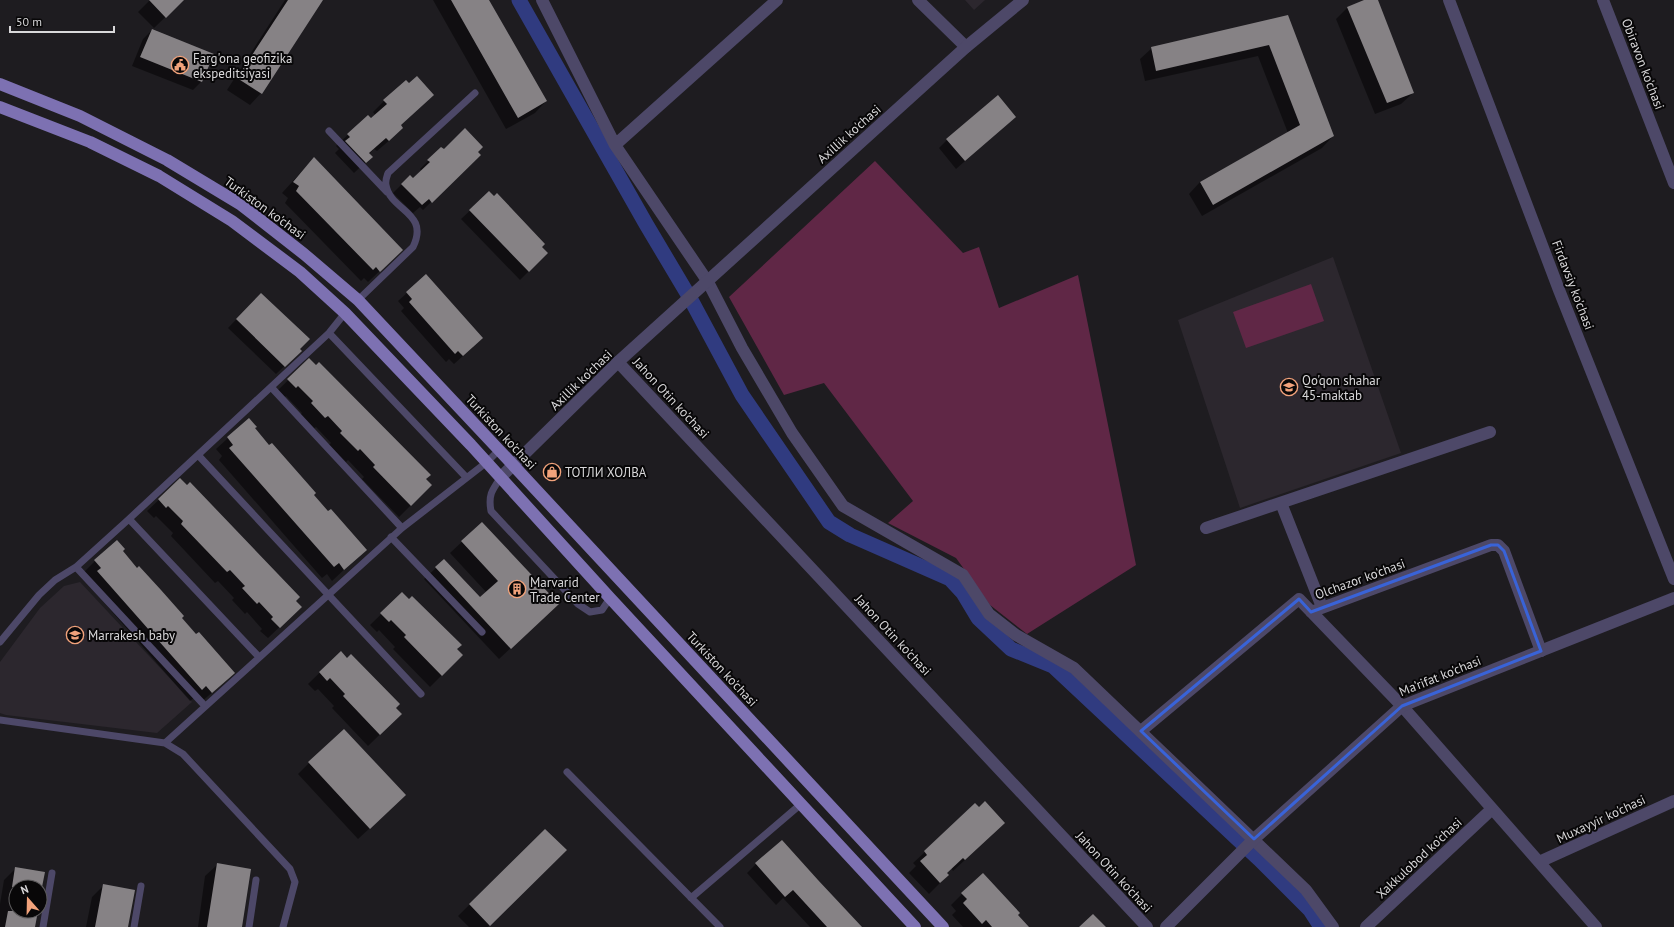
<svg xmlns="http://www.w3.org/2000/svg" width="1674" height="927" font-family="'PT Sans',sans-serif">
<rect width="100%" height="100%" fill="#1e1c20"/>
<path fill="#2c272e" d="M 965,0 L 985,0 L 974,10 Z
M 1333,257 L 1401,453 L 1240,508 L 1178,320 Z
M 80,582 L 192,702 L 157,733 L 6,715 L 0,713 L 0,662 L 40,608 L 64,586 Z"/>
<path fill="#602746" d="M 875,161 L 963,253 L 979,247 L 999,308 L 1078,275 L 1136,565 L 1027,634 L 990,605 L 956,558 L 888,523 L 913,501 L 824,383 L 784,395 L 729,297 Z
M 1311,284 L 1324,321 L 1246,348 L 1233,312 Z"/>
<path fill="#0007" d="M 150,0 L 183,0 L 154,28 L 138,12 Z
M 285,0 L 315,0 L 319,3 L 261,93 L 250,105 L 227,90 Z
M 433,0 L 488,0 L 546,101 L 535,113 L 506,129 Z
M 1367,0 L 1377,0 L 1413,93 L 1401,104 L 1375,114 L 1336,19 L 1348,7 Z
M 1288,17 L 1333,136 L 1322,148 L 1202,216 L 1189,194 L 1200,182 L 1288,133 L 1258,56 L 1145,81 L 1140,59 L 1152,48 Z
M 152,30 L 201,82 L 193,90 L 132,66 L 143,39 Z
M 409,85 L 400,126 L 391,139 L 377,151 L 374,149 L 369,154 L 371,157 L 354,173 L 335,153 L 339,149 L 336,146 L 368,116 L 371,119 L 375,115 L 373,112 L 384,101 Z
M 1015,117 L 956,169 L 939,148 L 947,140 Z
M 441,148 L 444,150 L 476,152 L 479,155 L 423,210 L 420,207 L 413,213 L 393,193 L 410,176 L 413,180 L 422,171 L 420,169 Z
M 314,158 L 402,250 L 368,282 L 364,278 L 361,281 L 285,203 L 288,198 L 282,193 Z
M 489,193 L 547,253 L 520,280 L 461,219 Z
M 426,276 L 473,347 L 454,364 L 449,359 L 446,362 L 401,311 L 404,308 L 398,301 Z
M 253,302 L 299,349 L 292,359 L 276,374 L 228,328 Z
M 309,360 L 425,479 L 419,497 L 399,517 L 362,479 L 364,477 L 348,460 L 346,462 L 329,445 L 331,443 L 316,427 L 313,429 L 300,415 L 302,413 L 286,396 L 284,398 L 277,391 Z
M 249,419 L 254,429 L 313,495 L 365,550 L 332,581 L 327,574 L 322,578 L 219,460 L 222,456 L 216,449 Z
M 180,480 L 294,601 L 289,618 L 268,638 L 260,631 L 262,629 L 247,612 L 245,614 L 232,600 L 234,598 L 218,581 L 215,583 L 171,536 L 173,533 L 156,516 L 154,518 L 147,511 Z
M 482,523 L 546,615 L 499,659 L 424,579 L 436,568 L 480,599 L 487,593 L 450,553 Z
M 121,552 L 181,618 L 222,684 L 200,703 L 195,697 L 190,701 L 87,583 L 84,572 L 95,561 Z
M 402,594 L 462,655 L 430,687 L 393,649 L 395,647 L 379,630 L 377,632 L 370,625 Z
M 341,652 L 401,714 L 368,746 L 332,708 L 334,706 L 318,689 L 315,691 L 308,684 Z
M 309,763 L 393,807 L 358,839 L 298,774 Z
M 545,830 L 565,850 L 488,927 L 469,927 L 458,916 Z
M 993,834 L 953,871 L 951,868 L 946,873 L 948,875 L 929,894 L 909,873 L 916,866 L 913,863 L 925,852 Z
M 756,864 L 861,927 L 810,927 L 783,898 L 776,905 L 747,873 Z
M 217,865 L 241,927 L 198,927 L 205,876 Z
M 16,868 L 44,873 L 40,894 L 40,887 L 16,887 L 16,911 L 37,911 L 34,927 L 0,927 L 0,904 L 4,880 Z
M 104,885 L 127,927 L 86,927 L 92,897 Z
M 962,894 L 1017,915 L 1028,927 L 963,927 L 952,915 L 956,911 L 951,905 Z"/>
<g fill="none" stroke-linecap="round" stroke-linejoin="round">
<path stroke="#303b80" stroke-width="15" d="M 519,0 L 646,224 L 690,298 L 742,395 L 829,522 L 850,535 L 950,579 L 963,593 L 978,618 L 1011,649 L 1053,666 L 1259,859 L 1310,910 L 1321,927"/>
</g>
<path fill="#868285" d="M 149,0 L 184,0 L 166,18 Z
M 288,0 L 323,0 L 262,94 L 237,78 Z
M 451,0 L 489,0 L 547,101 L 518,118 Z
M 1364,0 L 1378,0 L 1414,93 L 1387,103 L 1347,7 Z
M 1288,15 L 1334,136 L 1213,205 L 1200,182 L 1300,125 L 1269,45 L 1156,71 L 1151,47 Z
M 152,29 L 214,54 L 202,82 L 140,57 Z
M 417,76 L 434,95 L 401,125 L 403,128 L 389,141 L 386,138 L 369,153 L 373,157 L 366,163 L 345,141 L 350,137 L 347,134 L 368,115 L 371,118 L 387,104 L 383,100 L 406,80 L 409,83 Z
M 998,95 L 1016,117 L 965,161 L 946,139 Z
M 465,128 L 483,147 L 478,152 L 481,155 L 432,203 L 429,199 L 422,205 L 401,184 L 410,175 L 413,178 L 430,162 L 427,160 L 441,147 L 444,149 Z
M 314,157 L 403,250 L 380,272 L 376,267 L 373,270 L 296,191 L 299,186 L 293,182 Z
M 489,191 L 494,196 L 497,193 L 545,244 L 542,247 L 548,253 L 529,272 L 469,210 Z
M 426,274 L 483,338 L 463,356 L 458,351 L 455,354 L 409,302 L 412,299 L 406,292 Z
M 261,293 L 310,339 L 300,349 L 302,351 L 285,367 L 236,319 Z
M 309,358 L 316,365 L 319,362 L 431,475 L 426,479 L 432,485 L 411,506 L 373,467 L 375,465 L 360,449 L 358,451 L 340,433 L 342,431 L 328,416 L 325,418 L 311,403 L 313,401 L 298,386 L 296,388 L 287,379 Z
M 249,418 L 257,427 L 255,428 L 269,445 L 272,443 L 316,493 L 314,495 L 328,511 L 331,509 L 367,550 L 344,570 L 339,563 L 334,567 L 229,448 L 233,445 L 227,437 Z
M 180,478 L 187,485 L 190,482 L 300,597 L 296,601 L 302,607 L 280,628 L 271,619 L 273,617 L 259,602 L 257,604 L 242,588 L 245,586 L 230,570 L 227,572 L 181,524 L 183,521 L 168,506 L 166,508 L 158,499 Z
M 482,522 L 559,604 L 511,649 L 435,567 L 444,559 L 480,597 L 498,581 L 461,541 Z
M 117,540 L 125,549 L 123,551 L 137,568 L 139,566 L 161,590 L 184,616 L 182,618 L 196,634 L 199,632 L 235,673 L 212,693 L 206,686 L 202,690 L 97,571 L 101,568 L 94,560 Z
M 402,592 L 409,599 L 412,596 L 462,645 L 457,649 L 463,655 L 442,676 L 404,637 L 406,635 L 391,620 L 389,622 L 380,613 Z
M 341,651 L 347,658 L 351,654 L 400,704 L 396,708 L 402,714 L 380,735 L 343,696 L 345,694 L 330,678 L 327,681 L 319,672 Z
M 344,729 L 406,795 L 370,829 L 308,762 Z
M 985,801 L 1005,823 L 965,860 L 963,858 L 947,873 L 949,875 L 940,883 L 920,861 L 927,855 L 924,851 L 975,803 L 979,807 Z
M 545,829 L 567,850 L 490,926 L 469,904 Z
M 782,840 L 818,880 L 862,927 L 827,927 L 793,890 L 785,897 L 755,863 Z
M 217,863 L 251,869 L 242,927 L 207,927 Z
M 15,867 L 45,872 L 42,887 L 12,887 Z
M 983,873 L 1020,913 L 1018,915 L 1029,927 L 992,927 L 986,920 L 982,924 L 963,903 L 967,899 L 961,893 Z
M 103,884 L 135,890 L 128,927 L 95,927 Z
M 8,911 L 38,911 L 35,927 L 5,927 Z
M 1093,914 L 1106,927 L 1079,927 Z"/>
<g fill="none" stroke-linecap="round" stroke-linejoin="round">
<path stroke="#4d4868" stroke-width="7" d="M 329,131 L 387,192
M 358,300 L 413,247 C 430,212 390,211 386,185 C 385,181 387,176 388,173 L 475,93
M 329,333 L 466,477
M 271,387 L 402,528
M 198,455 L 421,694
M 501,477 C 492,490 488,495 491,511 L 578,604 L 590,612 L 602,610 L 610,598
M 129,519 L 259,657
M 391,537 L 482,632
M 76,567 L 205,706
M 0,642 L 39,595 L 55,580 L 76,567 L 129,519 L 329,333 L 345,313
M 0,720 L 165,743 L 183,754 L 290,869 L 295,882 L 283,927
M 165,743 L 402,528 L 487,462 L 499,450
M 567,772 L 720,927
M 691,898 L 801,804
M 43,927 L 52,873
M 134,927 L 141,886
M 249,927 L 256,880"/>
<path stroke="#4d4868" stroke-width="12" d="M 542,0 L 615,145 L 708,282 L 742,348 L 792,433 L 843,506 L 963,575 L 989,614 L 1016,635 L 1074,668 L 1306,890 L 1333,927
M 918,0 L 966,47
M 1449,0 L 1559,290 L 1674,579
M 1603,0 L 1674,183
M 615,145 L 777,0
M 618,362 L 1147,927
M 1281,503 L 1322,607
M 1206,528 L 1490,432
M 1311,612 L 1491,545 L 1498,545 L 1504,551 L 1541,651
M 1141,731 L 1299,599 L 1402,706 L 1596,927
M 1539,862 L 1674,801
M 1366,927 L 1492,809"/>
<path stroke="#4d4868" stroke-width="12" d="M 501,477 L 618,362 L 966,47 L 1023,0
M 1166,927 L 1254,839 L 1402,706 L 1674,598"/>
<path stroke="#7d71b2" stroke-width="12" d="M 0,84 L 80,116 L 167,160 L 240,204 L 304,254 L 358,300 L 499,450 L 943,927
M 0,107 L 90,142 L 159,176 L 232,221 L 300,272 L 345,313 L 471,445 L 610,598 L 915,927"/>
</g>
<path fill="none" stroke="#3963d8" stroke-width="3" stroke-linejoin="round" d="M 1491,545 L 1498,545 L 1504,551 L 1541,651 L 1402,706 L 1254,839 L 1141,731 L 1299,599 L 1311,612 Z"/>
<defs>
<symbol id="civic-ring" viewBox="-11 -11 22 22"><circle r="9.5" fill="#080708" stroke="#f1a27b" stroke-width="1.5"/><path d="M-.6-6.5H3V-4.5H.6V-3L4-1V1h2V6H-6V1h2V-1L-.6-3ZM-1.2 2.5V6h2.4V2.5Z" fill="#f1a27b"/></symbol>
<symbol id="school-ring" viewBox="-11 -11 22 22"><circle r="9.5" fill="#080708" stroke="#f1a27b" stroke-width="1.5"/><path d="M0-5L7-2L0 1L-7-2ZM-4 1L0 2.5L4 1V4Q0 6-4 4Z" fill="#f1a27b"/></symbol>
<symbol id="shop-ring" viewBox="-11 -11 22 22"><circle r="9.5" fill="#080708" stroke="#f1a27b" stroke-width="1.5"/><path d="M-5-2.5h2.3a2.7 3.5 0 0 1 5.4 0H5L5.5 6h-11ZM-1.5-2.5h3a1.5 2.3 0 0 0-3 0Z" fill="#f1a27b"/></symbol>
<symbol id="building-ring" viewBox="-11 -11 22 22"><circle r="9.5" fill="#080708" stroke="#f1a27b" stroke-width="1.5"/><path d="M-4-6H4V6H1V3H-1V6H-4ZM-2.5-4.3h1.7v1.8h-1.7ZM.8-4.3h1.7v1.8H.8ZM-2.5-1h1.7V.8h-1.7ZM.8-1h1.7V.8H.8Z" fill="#f1a27b"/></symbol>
</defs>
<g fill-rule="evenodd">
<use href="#civic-ring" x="170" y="55" width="20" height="20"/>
<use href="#school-ring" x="1279" y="377" width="20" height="20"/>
<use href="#shop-ring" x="542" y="462" width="20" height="20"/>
<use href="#building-ring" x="507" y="579" width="20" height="20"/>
<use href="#school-ring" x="65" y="625" width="20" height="20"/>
</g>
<g text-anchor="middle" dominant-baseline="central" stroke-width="4" stroke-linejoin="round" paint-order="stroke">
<g font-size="13" fill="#d9d8da" stroke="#080708" text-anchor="start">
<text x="193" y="58">Farg'ona geofizika<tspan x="193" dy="15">ekspeditsiyasi</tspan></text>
<text x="1302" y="380">Qo'qon shahar<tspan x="1302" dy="15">45-maktab</tspan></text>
<text x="565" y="472">ТОТЛИ ХОЛВА</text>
<text x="530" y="582">Marvarid<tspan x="530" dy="15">Trade Center</tspan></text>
<text x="88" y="635">Marrakesh baby</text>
</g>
<g font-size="13" fill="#d9d8da" stroke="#080708">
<text transform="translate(1643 64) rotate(69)">Obiravon ko'chasi</text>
<text transform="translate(849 134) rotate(-42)">Axillik ko'chasi</text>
<text transform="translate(265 208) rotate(36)">Turkiston ko'chasi</text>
<text transform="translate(1573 285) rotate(69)">Firdavsiy ko'chasi</text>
<text transform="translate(581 380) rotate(-44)">Axillik ko'chasi</text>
<text transform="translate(671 398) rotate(47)">Jahon Otin ko'chasi</text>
<text transform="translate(501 432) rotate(47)">Turkiston ko'chasi</text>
<text transform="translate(1360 579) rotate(-20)">Olchazor ko'chasi</text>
<text transform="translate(893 635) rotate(47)">Jahon Otin ko'chasi</text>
<text transform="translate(722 669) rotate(47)">Turkiston ko'chasi</text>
<text transform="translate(1440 676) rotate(-22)">Ma’rifat ko'chasi</text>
<text transform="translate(1601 819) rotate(-25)">Muxayyir ko'chasi</text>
<text transform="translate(1419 858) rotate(-43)">Xakkulobod ko'chasi</text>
<text transform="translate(1114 872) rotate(47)">Jahon Otin ko'chasi</text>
</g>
</g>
<g transform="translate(28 899) rotate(340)"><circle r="19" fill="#080708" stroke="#5c5b5c"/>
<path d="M0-3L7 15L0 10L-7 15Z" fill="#f1a27b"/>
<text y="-6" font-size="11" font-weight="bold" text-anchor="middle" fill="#d9d8da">N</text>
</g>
<path d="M10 26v6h104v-6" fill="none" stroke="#d9d8da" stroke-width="2"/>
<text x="16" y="26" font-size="12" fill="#d9d8da" stroke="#080708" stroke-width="3" paint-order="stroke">50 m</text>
</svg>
